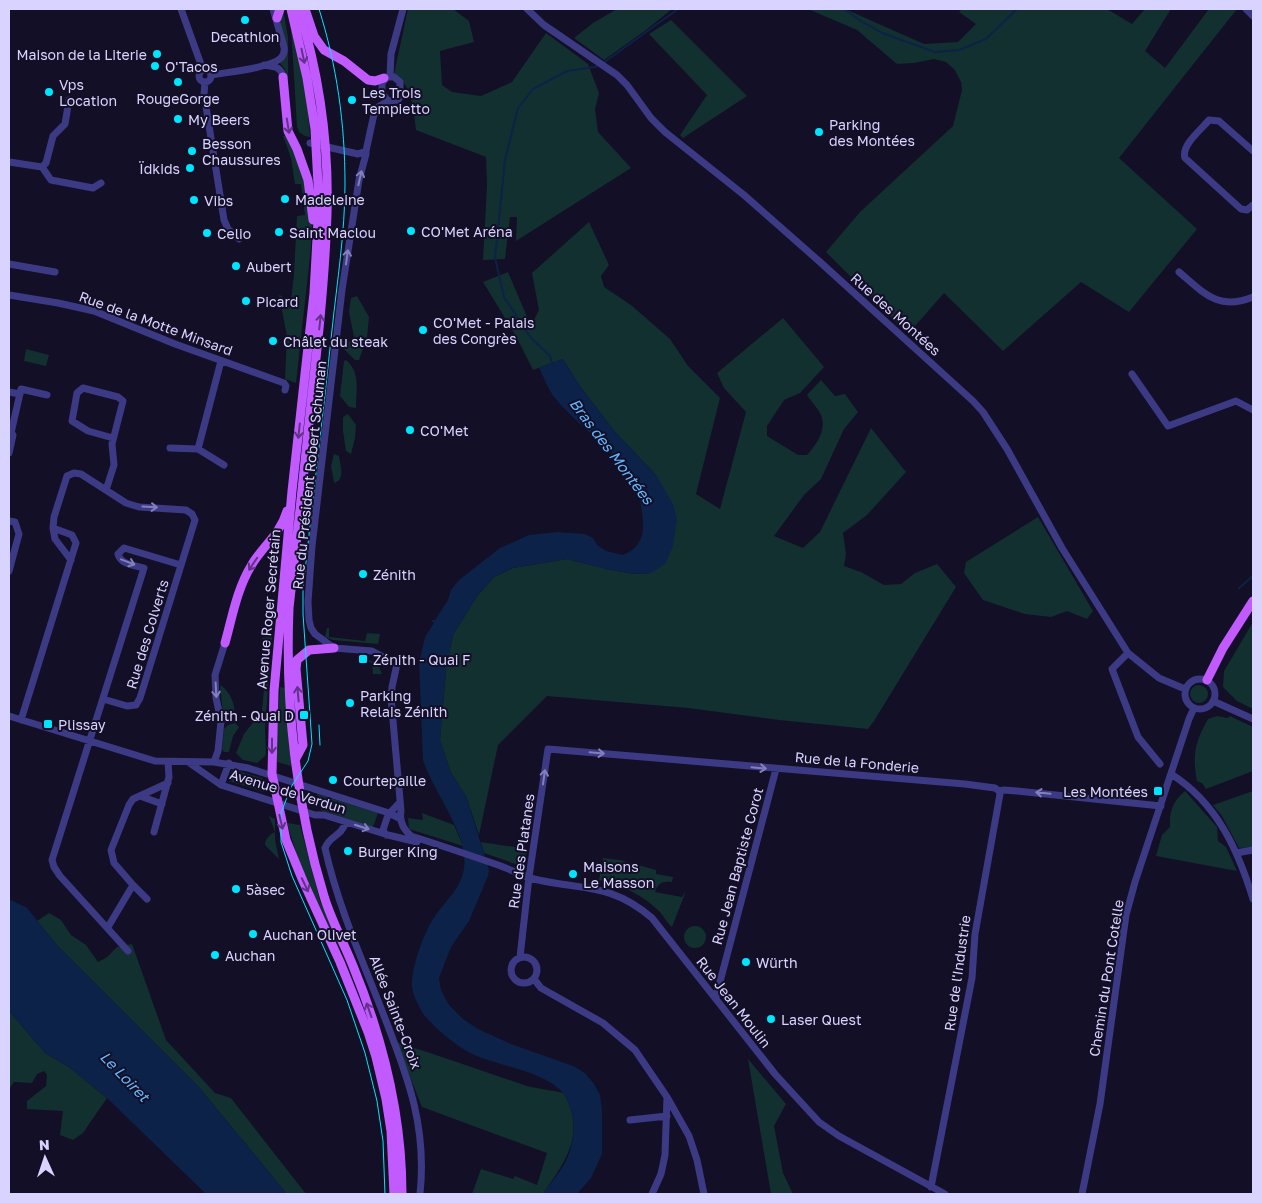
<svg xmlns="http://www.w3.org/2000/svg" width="1262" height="1203" font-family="'Golos Text',sans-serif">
<rect width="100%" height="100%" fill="#130f26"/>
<path fill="#12302f" d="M 283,9 L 288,37 L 288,78 L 286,78 L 285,69 L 279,62 L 286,55 L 280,20 Z
M 408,9 L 453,9 L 469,21 L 474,42 L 440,51 L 442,85 L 452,92 L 481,96 L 512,82 L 546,33 L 588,64 L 599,93 L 595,109 L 598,132 L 631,168 L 516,241 L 517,217 L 510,217 L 505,259 L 483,260 L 487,186 L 486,157 L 416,130 C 414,112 412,84 394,74 Z
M 617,9 L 672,9 L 646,30 L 604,60 L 574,38 L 593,23 Z
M 808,9 L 845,9 L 924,44 L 958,42 L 976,24 L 959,12 L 962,9 L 1107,9 L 1132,24 L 1145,9 L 1171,9 L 1145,51 L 1165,68 L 1209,9 L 1237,9 L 1119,158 L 1197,229 L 1129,312 L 1081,282 L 1003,351 L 944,293 L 908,334 L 826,252 L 860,212 L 953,126 L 962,90 L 961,82 L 955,70 L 946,62 L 934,59 L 914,63 L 897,64 L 857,30 Z
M 671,20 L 747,96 L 683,138 L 680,135 L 707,95 L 649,34 Z
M 291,28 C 301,64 308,100 310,137 L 305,136 L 299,132 L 297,126 Z
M 287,135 L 307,183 L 312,217 L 311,247 L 296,383 L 285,379 L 287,336 L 279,295 L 282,296 L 281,300 L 291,301 L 294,274 L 297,216 L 305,215 L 301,184 L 295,184 L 291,158 L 283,136 Z
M 589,222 L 609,265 L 601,276 L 604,287 L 631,305 L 670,339 L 688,366 L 720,398 L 696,494 L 720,509 L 746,412 L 724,388 L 717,373 L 783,318 L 824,367 L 800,393 L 784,400 L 767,426 L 767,436 L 798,455 L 807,455 C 816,445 827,430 821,415 C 818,408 811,402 807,395 L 821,380 L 835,396 L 845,394 L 858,412 L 844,429 L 821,479 L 804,495 L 774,536 L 803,548 L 820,532 L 871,428 L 906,472 L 867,515 L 843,533 L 846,554 L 844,566 L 861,572 L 884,585 L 901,584 L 915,573 L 937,564 L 956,587 L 874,721 L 868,729 L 779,720 L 688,708 L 547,696 L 498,745 L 479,835 L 466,796 L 451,773 L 440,740 L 446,669 L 453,635 L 477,596 L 494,577 L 513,568 L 567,559 L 611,570 L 635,574 L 651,573 L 656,475 L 615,432 L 579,385 L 563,359 L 533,370 L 516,336 L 483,282 L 508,272 L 531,326 L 539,310 L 532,273 Z
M 357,296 L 369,317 L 367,338 L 354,337 L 349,312 L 351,298 Z
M 345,341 L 354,342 L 363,349 L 359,360 L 355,360 L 344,349 Z
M 26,349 L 49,355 L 46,366 L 24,361 Z
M 346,360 C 361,373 356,390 356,408 L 349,407 L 340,396 L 344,361 Z
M 348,414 L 356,425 L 355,438 L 351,454 L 346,451 L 343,431 L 343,417 Z
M 334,454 L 339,456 C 340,465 346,480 334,483 L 331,466 Z
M 1038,517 L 1093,611 L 1087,619 L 1067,611 L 1051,617 L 1025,614 L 983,600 L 964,573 L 966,562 Z
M 1253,622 L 1253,709 L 1237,701 L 1223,687 L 1224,671 Z
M 327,628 L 329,628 L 329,637 L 365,641 L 367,633 L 380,634 L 378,644 L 333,640 L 325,637 Z
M 272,637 L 265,728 L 266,753 L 265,756 L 257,763 L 243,760 L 236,753 L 244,734 L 262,711 L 267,656 L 266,645 L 262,638 Z
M 357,658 L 377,662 L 382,674 L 373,674 L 372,663 L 370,662 L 357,663 Z
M 220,685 C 229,690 236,704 234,715 L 226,717 L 223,714 Z
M1190 694a9 9 0 1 1 18 0a9 9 0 1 1-18 0Z
M 280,687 L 285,688 L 291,766 L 277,762 L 277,731 Z
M 1217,716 L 1228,718 L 1230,716 L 1253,727 L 1253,771 L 1206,789 L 1202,783 L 1197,781 C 1192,755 1195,742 1208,719 Z
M 235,723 L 239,727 L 233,736 L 229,752 L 224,752 L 222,749 L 224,729 L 228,725 Z
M 232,769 L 262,778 L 264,792 L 229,781 Z
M 1185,791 L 1217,827 L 1218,841 L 1226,847 L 1237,871 L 1156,856 L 1162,835 L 1170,827 C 1169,811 1173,801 1185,791 Z
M 1253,791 L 1253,847 L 1239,848 L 1222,816 L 1213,805 Z
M 317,794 L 378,813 L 373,827 L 321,810 Z
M 422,813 L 454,825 L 463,846 L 409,829 L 408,818 L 423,820 Z
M 269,816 L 275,819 L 275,840 L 279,859 L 265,845 C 265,839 270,834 275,832 Z
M 287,823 L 300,825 L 320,901 L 333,930 L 331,931 L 299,862 Z
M 481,842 L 527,849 L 524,867 L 484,853 Z
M 603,858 L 620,860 L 656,870 L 656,874 L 673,877 L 672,882 C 662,881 658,883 655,892 L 682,897 L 686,891 L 672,927 C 668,924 664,917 660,912 C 644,896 621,884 599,880 Z
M 49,913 L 61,920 L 71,935 L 86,945 L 98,962 L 107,957 L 117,947 L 132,944 L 166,1040 L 215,1093 L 231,1098 L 306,1194 L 287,1194 L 197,1085 L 56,944 L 37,921 Z
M684 937a11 11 0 1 1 22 0a11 11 0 1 1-22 0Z
M 9,1011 L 45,1053 L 69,1067 L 107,1098 L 83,1133 L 73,1140 L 60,1135 L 63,1111 L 27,1109 L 27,1101 L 46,1086 L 47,1075 L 44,1071 L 37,1074 L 32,1083 L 14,1082 L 9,1089 Z
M 396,1042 C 440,1056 483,1071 527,1086 C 533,1088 562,1092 563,1093 C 567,1097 568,1103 570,1107 C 582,1142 561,1167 543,1194 L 472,1194 L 481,1169 L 513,1179 L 515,1176 L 537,1185 L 547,1153 L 422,1107 Z
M 748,1059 L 786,1104 L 774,1126 L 783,1173 L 793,1194 L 771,1194 Z"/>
<path fill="#0c2248" d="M 563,359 L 579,385 L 615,432 L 656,475 L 673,504 L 677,519 L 673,546 L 665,564 L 651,573 L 636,574 L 611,570 L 567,559 L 513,568 L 494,577 L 477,596 L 453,635 L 446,669 L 440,740 L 451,773 L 466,796 L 489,870 L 488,876 L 469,921 L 451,947 L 439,978 L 441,990 L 449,1005 L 463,1019 L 478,1029 L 511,1044 L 573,1066 L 585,1073 L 594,1084 L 600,1095 L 602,1110 L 602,1154 L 591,1178 L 577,1194 L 543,1194 C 551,1182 563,1169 568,1156 C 573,1143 576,1125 571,1111 C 569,1106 568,1099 564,1094 C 546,1072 500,1066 474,1055 C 460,1049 430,1025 422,1012 C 418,1005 413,995 412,987 C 411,967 424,932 435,916 C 446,900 461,889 464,868 C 469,834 433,792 423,760 L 419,663 L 425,637 L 434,623 L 431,620 L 435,620 L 448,600 L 451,590 L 459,580 L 500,548 L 529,535 L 557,532 L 585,534 L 593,538 L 597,545 L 606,551 L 623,555 C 637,549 644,539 643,523 C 642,507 639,488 630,475 C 610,446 578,426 555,398 C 548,390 544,377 539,368 Z
M 9,899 L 27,908 L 56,944 L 197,1085 L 287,1194 L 206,1194 L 107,1098 L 69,1067 L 45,1053 L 9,1011 Z"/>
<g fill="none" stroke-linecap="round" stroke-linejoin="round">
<path stroke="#0c2248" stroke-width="2" d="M 844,9 L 861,21 L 882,33 L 935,52 L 959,50 L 986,39 L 1017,9
M 603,63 L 678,9
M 552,364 L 550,356 L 531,338 L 504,297 L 495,258 L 505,160 L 518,108 L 533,89 L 567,71 L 595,67 L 599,65
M 1239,588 L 1253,576"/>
<path stroke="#3d3a85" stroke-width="7" d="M 181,9 L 203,70
M 527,9 L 544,25 L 617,75 L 627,85 L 651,118 L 665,132 L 744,195 L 820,262 L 973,401 L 983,412 L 1007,449 L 1062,548 L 1128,653 L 1159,678 L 1185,689
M 1246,9 L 1253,16
M 264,65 C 274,67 281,66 283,77
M199 76a6 6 0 1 1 12 0a6 6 0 1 1-12 0Z
M 212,75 C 228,72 270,68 281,58 C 284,54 285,51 284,47 L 273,9
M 390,76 L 391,54 L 403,9
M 387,77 L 394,77 L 400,82 L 400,97 L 398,100 L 388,101 L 382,93 L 382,83 Z
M 205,82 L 204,94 L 224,220 L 228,229 L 239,239
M 388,101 L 378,107 L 374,114 L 366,151 L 366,154 L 359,180 L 342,290 L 312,546 L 308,602 L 309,620 L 311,628 L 315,634 L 334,648 L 372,651 L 397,664 L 392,687 L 391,698 L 401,811 C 399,821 403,829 411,836 C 440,845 469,855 498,865 C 509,869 519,874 530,878 C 579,891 609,881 652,918 L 775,1074 L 819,1122 L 839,1136 L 945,1194
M 310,143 L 358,154 L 366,151
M 1253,151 L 1219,121 L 1209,120 C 1201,130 1181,145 1185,158 L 1241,209 L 1247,210 L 1253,205
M 9,162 L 42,167 L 46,163 L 53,136 L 65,124 L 69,100
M 42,167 L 51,180 L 93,188 L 101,183
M 9,264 L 55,272
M 1179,272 C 1205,294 1218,311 1253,297
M 9,295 L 58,303 L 94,311 L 175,344 L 284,383 L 286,386 L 285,390
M 1132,374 L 1168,426 L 1236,401 L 1253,410
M 9,392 L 20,394
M 170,448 L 198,449 L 224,465
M 198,449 L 221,361
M 9,453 L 13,435 L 11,433 L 21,389 L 47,395
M 106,490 L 114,465 L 112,444 L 123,401 L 118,397 L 83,388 L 77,393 L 72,421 L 88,431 L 113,438
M 9,521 L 15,522 L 19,534 L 9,571
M 53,528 L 55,539 L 71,560
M 1128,653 L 1112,669 L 1138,737 L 1160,764
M1185 694a15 15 0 1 1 30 0a15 15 0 1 1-30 0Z
M 1213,701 L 1253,719
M 9,716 L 155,761 L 214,762 L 248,768 L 389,813 L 399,818
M 21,720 L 76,543 L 72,535 L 53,528 L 54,517 L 67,476 L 74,473 L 81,474 L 126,503 L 139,507 L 186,510 L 192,514 L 195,520 L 140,698 L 136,705 L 127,706 L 103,699
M 188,762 L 221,785 L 315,815 L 324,815 L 388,835 L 417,842
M 214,762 L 218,751 L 221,721 L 216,698 L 215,675 L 225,643
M 1171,774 C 1217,803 1238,850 1253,899
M 221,785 L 229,763
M 140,796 L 162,804
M 346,822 C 341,837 330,835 325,848 C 338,907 364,964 386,1021 C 409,1080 427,1129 420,1194
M 154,832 L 169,777 L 168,762
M 386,835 L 383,830 L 388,815 L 400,802
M 1236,853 L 1253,850
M 133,885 L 147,899
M 108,927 L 133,885 L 114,863 L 111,850 L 129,805 L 133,799 L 168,783
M 128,951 L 60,876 L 54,867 L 52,860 L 144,568 C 134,565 121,565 118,554 L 124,548 L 181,565
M 520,957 L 529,877 L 548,749 L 965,784 L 995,788 L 999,791 L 1004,790 L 1017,791 L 1161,806
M511 970a13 13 0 1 1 26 0a13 13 0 1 1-26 0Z
M 534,979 L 541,988 L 603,1023 L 635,1050 L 667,1097 L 665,1155 L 661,1174 L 652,1194
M 716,997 L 776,769
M 667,1097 L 689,1136 L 697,1160 L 704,1194
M 630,1120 L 667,1116
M 931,1187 L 972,978 L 975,934 L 1000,794 L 999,791
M 1082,1194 L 1100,1104 L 1126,915 L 1135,882 L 1189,719 L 1194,708"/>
<path stroke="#c25bff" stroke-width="9" d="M 291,9 L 307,78 L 315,129 L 319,202 L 314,293 L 292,491 L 274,691 L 272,774 L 286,840 L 303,881 L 340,962 L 368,1032 L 376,1057 L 386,1099 L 391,1131 L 394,1194
M 299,9 C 319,74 329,145 327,214 C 325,274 319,334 312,394 C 305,465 297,537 289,608 C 285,704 296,805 324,896 C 331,920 344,943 353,966 C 383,1039 402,1115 402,1194
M 305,9 L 314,36 L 324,50 L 344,61 L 368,80 L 375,81 L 384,78
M 277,18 L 280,9
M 283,77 L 288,131 L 297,149 L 308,180 L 313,220
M 225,643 C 232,618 237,589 251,566 C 263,545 279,537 287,511
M 1207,680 L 1223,648 L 1253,601
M 296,758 L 303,745 L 296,669 L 297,660 L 309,650 L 334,648"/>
<path stroke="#00e5ff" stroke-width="1" d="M 319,9 C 337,66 345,124 345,184 C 345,233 337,282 332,330 C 323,417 312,503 303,590 L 303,614 L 312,744 L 308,761 L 291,787 L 281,813 L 281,842 L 292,876 L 347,1000 L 365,1053 L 377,1101 L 383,1141 L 385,1194
M 319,725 L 320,745"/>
</g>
<defs><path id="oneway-shaft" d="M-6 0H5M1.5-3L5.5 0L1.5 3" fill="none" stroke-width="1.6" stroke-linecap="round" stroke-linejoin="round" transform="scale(1.25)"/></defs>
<g stroke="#623188">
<use href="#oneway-shaft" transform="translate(303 56) rotate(78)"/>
<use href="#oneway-shaft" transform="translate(288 126) rotate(81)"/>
<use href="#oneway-shaft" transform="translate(320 322) rotate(-84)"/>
<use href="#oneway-shaft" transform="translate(299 431) rotate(96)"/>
<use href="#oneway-shaft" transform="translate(253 564) rotate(124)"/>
<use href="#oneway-shaft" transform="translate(298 694) rotate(-95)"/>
<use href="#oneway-shaft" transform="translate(272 746) rotate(90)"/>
<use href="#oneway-shaft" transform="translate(281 822) rotate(77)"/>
<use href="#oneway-shaft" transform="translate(305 885) rotate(65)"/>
<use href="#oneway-shaft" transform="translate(369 1010) rotate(-109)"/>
</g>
<g stroke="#837fbc">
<use href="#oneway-shaft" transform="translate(360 178) rotate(-77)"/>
<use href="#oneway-shaft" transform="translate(347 257) rotate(-82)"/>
<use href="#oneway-shaft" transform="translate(150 507) rotate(3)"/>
<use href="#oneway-shaft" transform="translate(128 562) rotate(21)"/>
<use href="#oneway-shaft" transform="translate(216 690) rotate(87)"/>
<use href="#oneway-shaft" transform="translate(597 753) rotate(5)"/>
<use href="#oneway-shaft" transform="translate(759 768) rotate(5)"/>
<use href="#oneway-shaft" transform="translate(544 777) rotate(-82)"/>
<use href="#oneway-shaft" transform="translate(1043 793) rotate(-174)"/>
<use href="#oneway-shaft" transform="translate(362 827) rotate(18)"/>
</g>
<g fill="#00e5ff" stroke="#130f26" stroke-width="2">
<circle cx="245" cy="20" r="5"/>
<circle cx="157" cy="54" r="5"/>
<circle cx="155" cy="66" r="5"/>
<circle cx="178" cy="82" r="5"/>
<circle cx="49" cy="92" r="5"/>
<circle cx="352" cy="100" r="5"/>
<circle cx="178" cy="119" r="5"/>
<circle cx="819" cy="132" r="5"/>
<circle cx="192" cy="151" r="5"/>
<circle cx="190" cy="168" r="5"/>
<circle cx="285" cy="199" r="5"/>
<circle cx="194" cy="200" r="5"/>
<circle cx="411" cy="231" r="5"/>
<circle cx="279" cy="232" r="5"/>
<circle cx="207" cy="233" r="5"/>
<circle cx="236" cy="266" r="5"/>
<circle cx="246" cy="301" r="5"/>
<circle cx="423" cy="330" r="5"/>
<circle cx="273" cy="341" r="5"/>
<circle cx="410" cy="430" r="5"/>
<circle cx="363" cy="574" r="5"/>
<rect x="358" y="654" width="10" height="10" rx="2.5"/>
<circle cx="350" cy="703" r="5"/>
<rect x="299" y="710" width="10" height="10" rx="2.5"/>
<rect x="43" y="719" width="10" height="10" rx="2.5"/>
<circle cx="333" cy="780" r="5"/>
<rect x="1153" y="786" width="10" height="10" rx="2.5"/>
<circle cx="348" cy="851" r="5"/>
<circle cx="573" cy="874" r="5"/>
<circle cx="236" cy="889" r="5"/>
<circle cx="253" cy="934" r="5"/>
<circle cx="215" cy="955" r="5"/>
<circle cx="746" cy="962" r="5"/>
<circle cx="771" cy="1019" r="5"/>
</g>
<g text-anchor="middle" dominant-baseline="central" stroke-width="4" stroke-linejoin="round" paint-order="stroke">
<g font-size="14" fill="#d9d4ff" stroke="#130f26" text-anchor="start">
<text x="245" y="36" text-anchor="middle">Decathlon</text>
<text x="147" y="54" text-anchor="end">Maison de la Literie</text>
<text x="165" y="66">O'Tacos</text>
<text x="59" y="84">Vps<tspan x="59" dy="16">Location</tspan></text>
<text x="362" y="92">Les Trois<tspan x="362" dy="16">Tempietto</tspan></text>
<text x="178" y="98" text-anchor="middle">RougeGorge</text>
<text x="188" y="119">My Beers</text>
<text x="829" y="124">Parking<tspan x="829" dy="16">des Montées</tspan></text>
<text x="202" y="143">Besson<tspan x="202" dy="16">Chaussures</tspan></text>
<text x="180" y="168" text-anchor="end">Ïdkids</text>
<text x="295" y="199">Madeleine</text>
<text x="204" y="200">Vibs</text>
<text x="421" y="231">CO'Met Aréna</text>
<text x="289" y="232">Saint Maclou</text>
<text x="217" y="233">Celio</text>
<text x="246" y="266">Aubert</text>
<text x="256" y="301">Picard</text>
<text x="433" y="322">CO'Met - Palais<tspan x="433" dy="16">des Congrès</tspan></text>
<text x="283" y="341">Châlet du steak</text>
<text x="420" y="430">CO'Met</text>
<text x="373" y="574">Zénith</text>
<text x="373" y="659">Zénith - Quai F</text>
<text x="360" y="695">Parking<tspan x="360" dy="16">Relais Zénith</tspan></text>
<text x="294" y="715" text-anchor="end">Zénith - Quai D</text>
<text x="58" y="724">Plissay</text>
<text x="343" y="780">Courtepaille</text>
<text x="1148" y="791" text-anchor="end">Les Montées</text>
<text x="358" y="851">Burger King</text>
<text x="583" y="866">Maisons<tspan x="583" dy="16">Le Masson</tspan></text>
<text x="246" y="889">5àsec</text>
<text x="263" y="934">Auchan Olivet</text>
<text x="225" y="955">Auchan</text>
<text x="756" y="962">Würth</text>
<text x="781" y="1019">Laser Quest</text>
</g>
<g font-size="14" fill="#d9d4ff" stroke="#130f26">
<text transform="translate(896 314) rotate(42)">Rue des Montées</text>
<text transform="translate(156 323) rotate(20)">Rue de la Motte Minsard</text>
<text transform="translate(309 475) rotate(-84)">Rue du Président Robert Schuman</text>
<text transform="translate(268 609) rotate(-85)">Avenue Roger Secrétain</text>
<text transform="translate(147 634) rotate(-73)">Rue des Colverts</text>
<text transform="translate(857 762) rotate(5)">Rue de la Fonderie</text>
<text transform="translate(288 791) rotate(17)">Avenue de Verdun</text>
<text transform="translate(521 851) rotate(-82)">Rue des Platanes</text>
<text transform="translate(737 866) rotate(-75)">Rue Jean Baptiste Corot</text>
<text transform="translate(957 973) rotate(-82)">Rue de l'Industrie</text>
<text transform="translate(1106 978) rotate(-81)">Chemin du Pont Cotelle</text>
<text transform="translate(734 1002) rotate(52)">Rue Jean Moulin</text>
<text transform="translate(396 1012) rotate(69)">Allée Sainte-Croix</text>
</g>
<g font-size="15" font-style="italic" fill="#62b6ff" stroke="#130f26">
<text transform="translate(612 451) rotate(53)">Bras des Montées</text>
<text transform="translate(125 1076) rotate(46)">Le Loiret</text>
</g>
</g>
<rect width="1262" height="1203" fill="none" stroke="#d9d4ff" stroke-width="20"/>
<g transform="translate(45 1158) rotate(357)" stroke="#130f26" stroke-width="4" paint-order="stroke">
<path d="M0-4L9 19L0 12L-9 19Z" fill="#d9d4ff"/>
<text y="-8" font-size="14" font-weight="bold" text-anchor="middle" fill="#d9d4ff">N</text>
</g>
</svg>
